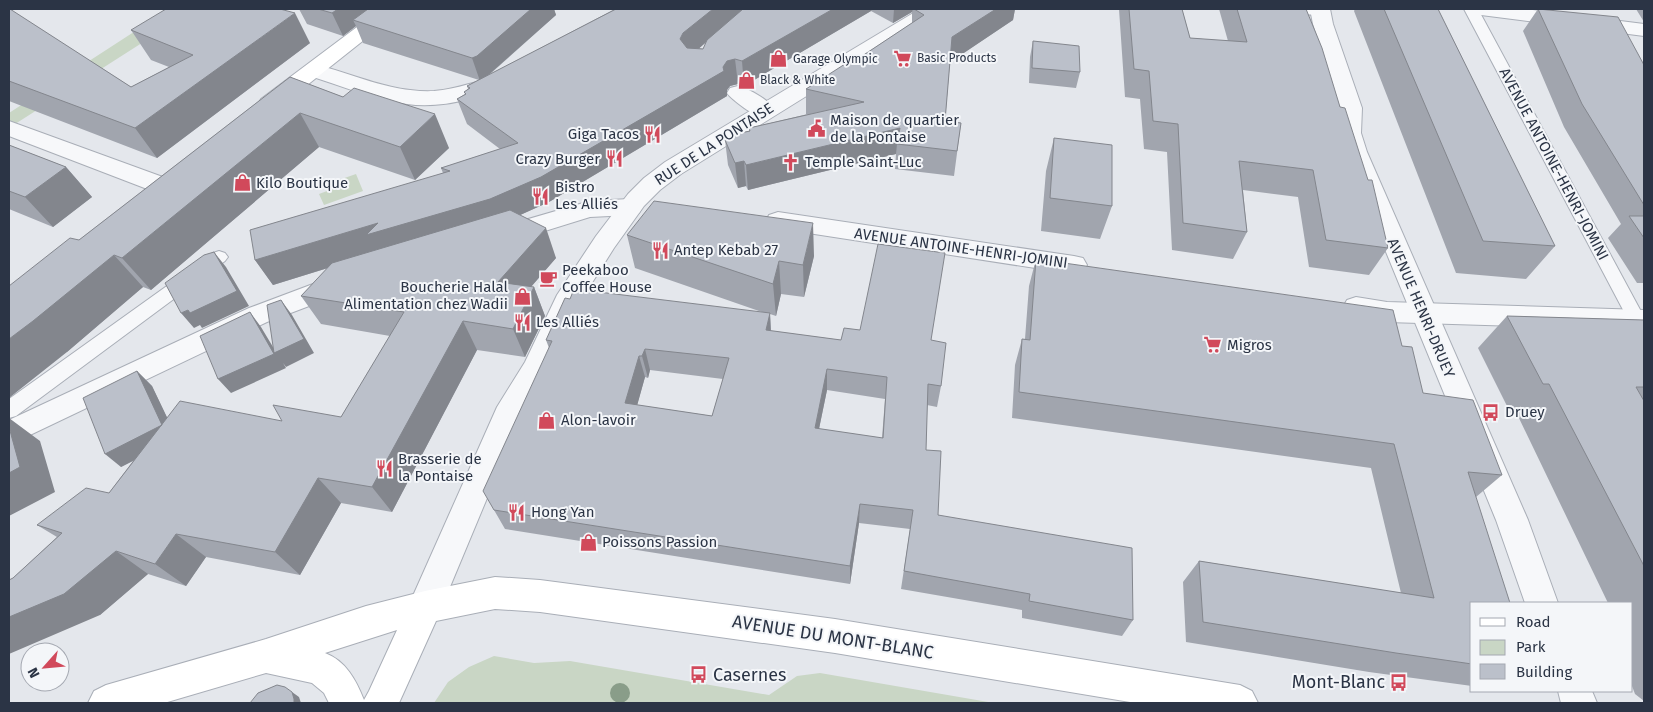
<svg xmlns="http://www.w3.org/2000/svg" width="1653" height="712" font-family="'Fira Sans',sans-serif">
<rect width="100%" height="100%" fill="#e4e7ec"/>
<path fill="#c9d6c5" d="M 195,9 L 12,126 L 9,125 L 9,113 L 160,15 Z
M 356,174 L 363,191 L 324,205 L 319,194 L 335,188 L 333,182 Z
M 494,656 L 534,663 L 570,661 L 769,695 L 797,676 L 820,673 L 994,703 L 434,703 L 448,682 L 469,667 Z"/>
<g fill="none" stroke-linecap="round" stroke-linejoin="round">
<defs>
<path id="service" d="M 1273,9 L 1325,9 L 1327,11 C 1321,17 1279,15 1273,9 Z
M 1464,9 L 1478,9 L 1644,317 L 1643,325 L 1637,327 L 1631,325 Z
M 219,251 L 225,253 L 228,257 L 225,261 L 16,416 L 9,418 L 9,399 L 213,253 Z"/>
<path id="minor" d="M 1471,9 L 1525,9 L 1644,24 L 1644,36 L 1481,15 L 1474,13 Z
M 314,64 C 354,74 391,93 434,91 C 457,89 478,81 501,75 L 509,77 L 512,82 L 509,87 C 477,98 441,109 407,104 C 372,99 339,85 307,75 L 303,70 L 307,65 Z
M 738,86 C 750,89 769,100 776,111 L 773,116 C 772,116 765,118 765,118 C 756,118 732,100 727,93 L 730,88 Z
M 9,121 L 171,180 L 175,186 L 171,192 L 163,194 L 155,192 L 9,136 Z
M 630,199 L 639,201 L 642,207 L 639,213 L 630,215 L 590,217 L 503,244 L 494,241 L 491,235 L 494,229 L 590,201 Z
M 778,212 L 1074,256 L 1083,258 L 1087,265 L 1083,272 L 1074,274 L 769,227 L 766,221 L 769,215 Z
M 337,275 L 346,278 L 350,285 L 346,292 L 267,322 L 9,445 L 9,420 L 249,308 Z
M 1356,297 L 1387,302 L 1644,310 L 1644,330 L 1387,322 L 1347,314 L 1343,307 L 1347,300 Z"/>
<path id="tertiary" d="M 920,9 L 943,9 L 940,13 L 681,174 L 660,190 L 644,206 L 614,248 L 578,305 L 550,368 L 523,412 L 437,618 L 425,623 L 413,618 L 408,607 L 497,407 L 525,362 L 557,295 L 596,236 L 628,194 L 644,178 L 665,162 Z
M 1310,9 L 1330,9 L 1333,24 L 1362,108 L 1361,133 L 1367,152 L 1528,520 L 1558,603 L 1525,603 L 1496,520 L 1345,152 L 1339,133 L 1340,108 L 1313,24 Z
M 1558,691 L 1592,691 L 1597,703 L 1561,703 Z"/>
<path id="secondary" d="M 381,9 L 403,9 L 277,109 L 269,111 L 261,109 L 258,104 L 261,99 Z
M 495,577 L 540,580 L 835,619 L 1240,685 L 1252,691 L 1258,703 L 1136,703 L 835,653 L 540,612 L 495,609 L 436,621 L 399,703 L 329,703 L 324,693 L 312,683 L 266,673 L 164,703 L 88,703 L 94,691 L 106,685 L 266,639 L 366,606 L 425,591 ZM 397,630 L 369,691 L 364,700 C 356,680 346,661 325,653 Z"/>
</defs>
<use href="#service" stroke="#a9aeb7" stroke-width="2"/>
<use href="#minor" stroke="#a9aeb7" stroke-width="2"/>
<use href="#tertiary" stroke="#a9aeb7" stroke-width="2"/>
<use href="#secondary" stroke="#a9aeb7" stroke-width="2"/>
<use href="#service" fill="#f7f8fa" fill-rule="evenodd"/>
<use href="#minor" fill="#f7f8fa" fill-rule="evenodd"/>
<use href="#tertiary" fill="#f7f8fa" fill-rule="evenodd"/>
<use href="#secondary" fill="#fff" fill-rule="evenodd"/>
</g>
<circle fill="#899d89" cx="620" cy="693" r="10"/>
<path fill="#a1a5ae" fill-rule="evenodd" d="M 9,9 L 131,87 L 169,67 L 151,60 L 131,30 L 310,43 L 157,158 L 9,101 Z
M 299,9 L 554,9 L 556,15 L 489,75 L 613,10 L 612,9 L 1015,9 L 1013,20 L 950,62 L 945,121 L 961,123 L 954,176 L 895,169 L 896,154 L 748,190 L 746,186 L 738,188 L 728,165 L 725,140 L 732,139 L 731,135 L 749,131 L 749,128 L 808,114 L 806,114 L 806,89 L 850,64 L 912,23 L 912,12 L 893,23 L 871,11 L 744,86 L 738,84 L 730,86 L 727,90 L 727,96 L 549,202 L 520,215 L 556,258 L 531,287 L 534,287 L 545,316 L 525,357 L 477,350 L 392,512 L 341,503 L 300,575 L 206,557 L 186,586 L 148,574 L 100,615 L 13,578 L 57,537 L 37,525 L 109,493 L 133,461 L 121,467 L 137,371 L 152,386 L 167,418 L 282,421 L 341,417 L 390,336 L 321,324 L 301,296 L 328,268 L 273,285 L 255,260 L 443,173 L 441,168 L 500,149 L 467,124 L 457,99 L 465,94 L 464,92 L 468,89 L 467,86 L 479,80 L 363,43 L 356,26 L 343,36 L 307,24 ZM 707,41 L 703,49 L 699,48 Z
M 1119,9 L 1182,9 L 1190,38 L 1228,41 L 1219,9 L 1306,9 L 1388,248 L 1369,275 L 1309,267 L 1298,197 L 1243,190 L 1247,232 L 1233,259 L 1172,250 L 1167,152 L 1144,149 L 1140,99 L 1125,97 Z
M 1355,9 L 1438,9 L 1555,246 L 1526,279 L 1456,273 L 1354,11 Z
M 1538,9 L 1644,65 L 1644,283 L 1637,283 L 1608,238 L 1621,224 L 1564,127 L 1523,31 Z
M 1636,9 L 1644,9 L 1644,22 Z
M 1033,41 L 1080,72 L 1076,88 L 1029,83 L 1030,57 Z
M 290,77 L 343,97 L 449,148 L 415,180 L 319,147 L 151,290 L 143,287 L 67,352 L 79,240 Z
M 1054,138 L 1112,206 L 1100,239 L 1041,231 L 1046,171 Z
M 9,145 L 66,167 L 92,197 L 53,227 L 9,209 Z
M 627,235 L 814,256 L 804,297 L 781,294 L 776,316 L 770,314 L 771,331 L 841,340 L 931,340 L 941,386 L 937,407 L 927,405 L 926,450 L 938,515 L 1133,620 L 1122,636 L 1022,618 L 1022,610 L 901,589 L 910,529 L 859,523 L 850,584 L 505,529 L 494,510 L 549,348 L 546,340 L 765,313 L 635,268 ZM 650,370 L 723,379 L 712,416 L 637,405 L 645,377 L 648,378 ZM 827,390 L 885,399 L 882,438 L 819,429 Z
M 1036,259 L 1402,346 L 1423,393 L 1502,475 L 1476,497 L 1472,603 L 1472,686 L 1369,672 L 1186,642 L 1183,582 L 1199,561 L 1401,593 L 1371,468 L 1012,418 L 1015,365 L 1022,339 L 1025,339 L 1029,286 Z
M 1507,316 L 1644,320 L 1644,701 L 1635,694 L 1632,686 L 1632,603 L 1608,603 L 1517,414 L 1511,414 L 1478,348 Z"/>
<path fill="#83868d" d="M 338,9 L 378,9 L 353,20 L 356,26 L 343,36 L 332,13 Z
M 531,9 L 554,9 L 556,15 L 485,78 L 480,81 L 472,58 Z
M 713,9 L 744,9 L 687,59 L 680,39 L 683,33 Z
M 833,9 L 872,9 L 871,11 L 744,86 L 742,61 Z
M 894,9 L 913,9 L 912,12 L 893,23 Z
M 996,9 L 1015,9 L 1013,20 L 949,63 L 952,37 Z
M 295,13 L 310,43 L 157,158 L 135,128 Z
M 735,59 L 738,84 L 730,86 L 727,90 L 727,96 L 549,202 L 500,224 L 376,253 L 273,285 L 255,260 L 378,223 L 723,67 L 727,61 Z
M 300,113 L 319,147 L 151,290 L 122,258 Z
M 435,114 L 449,148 L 415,180 L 400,147 Z
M 900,128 L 897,144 L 896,154 L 748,190 L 746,165 Z
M 744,161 L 746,186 L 738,188 L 735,163 Z
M 66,167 L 92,197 L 53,227 L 25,197 Z
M 813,223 L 814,256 L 804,297 L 803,265 Z
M 546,228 L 556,258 L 510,311 L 498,282 Z
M 214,252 L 226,267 L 249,306 L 202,328 L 200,325 L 194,328 L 181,313 L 188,310 Z
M 114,255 L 143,287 L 67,352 L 9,398 L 9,339 Z
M 779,261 L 781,294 L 776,316 L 773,284 Z
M 534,287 L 545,316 L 525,357 L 513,329 Z
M 281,300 L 292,315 L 314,353 L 286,367 L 283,363 L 286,368 L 231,393 L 218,379 L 250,312 L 261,327 L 276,352 Z
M 770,313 L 771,335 L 766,330 Z
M 463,321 L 477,350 L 392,512 L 372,487 Z
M 645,349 L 650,370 L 648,378 L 642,356 Z
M 639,356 L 645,377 L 632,424 L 625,403 Z
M 827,369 L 827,390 L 815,448 L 815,428 Z
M 137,371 L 152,386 L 177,438 L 121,467 L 105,454 Z
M 9,418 L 40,441 L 55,492 L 9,516 Z
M 318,478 L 341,503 L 300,575 L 275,552 Z
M 860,504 L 859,523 L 850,584 L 850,566 Z
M 176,534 L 206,557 L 186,586 L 155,564 Z
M 116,551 L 148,574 L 100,615 L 9,654 L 9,617 Z
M 292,692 L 299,697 L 301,703 L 294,703 Z"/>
<path fill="#bbc0ca" stroke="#83868d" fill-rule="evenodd" d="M 9,9 L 10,9 L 131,87 L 193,55 L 131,30 L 166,9 L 280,9 L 295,13 L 135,128 L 9,81 Z
M 318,9 L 338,9 L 332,13 Z
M 368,9 L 531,9 L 477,56 L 472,58 L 353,20 Z
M 616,9 L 713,9 L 683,33 L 680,39 L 687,48 L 703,49 L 707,40 L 743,9 L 833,9 L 742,61 L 735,59 L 727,61 L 723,67 L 724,71 L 541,177 L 490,199 L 366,235 L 378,223 L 255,260 L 250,230 L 450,171 L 441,168 L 518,143 L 457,99 L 466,94 L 464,92 L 470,88 L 467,86 Z
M 914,9 L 996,9 L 952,37 L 945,121 L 961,123 L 957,151 L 897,144 L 900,128 L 746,165 L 744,161 L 735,163 L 725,140 L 733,139 L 731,135 L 750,131 L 749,128 L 864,102 L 806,89 L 845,64 L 850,64 L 924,15 Z
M 1129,9 L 1182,9 L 1190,38 L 1247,42 L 1237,9 L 1306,9 L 1322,48 L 1340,107 L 1345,108 L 1368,180 L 1372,180 L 1388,248 L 1326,240 L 1313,170 L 1239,161 L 1247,232 L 1183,223 L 1178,124 L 1153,121 L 1149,71 L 1134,69 Z
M 1384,9 L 1438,9 L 1555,246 L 1483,241 Z
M 1538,9 L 1618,17 L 1644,65 L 1644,205 L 1582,104 Z
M 1033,41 L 1079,46 L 1080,72 L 1032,68 Z
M 290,77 L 343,97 L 354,88 L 435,114 L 400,147 L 300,113 L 122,258 L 114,255 L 33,321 L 9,339 L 9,286 L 70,238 L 79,240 Z
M 1054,138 L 1112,145 L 1112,206 L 1050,198 Z
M 9,145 L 66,167 L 25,197 L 9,191 Z
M 654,201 L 813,223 L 803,265 L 779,261 L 773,284 L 627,235 Z
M 510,210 L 546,228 L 498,282 L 534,287 L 513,329 L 463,321 L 372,487 L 318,478 L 275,552 L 176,534 L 155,564 L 116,551 L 64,594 L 9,617 L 9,580 L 13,578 L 62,533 L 37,525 L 86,488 L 109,493 L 180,401 L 282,421 L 273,405 L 341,417 L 404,312 L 301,296 L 332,263 Z
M 1629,216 L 1644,216 L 1644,238 Z
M 878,244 L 945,253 L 931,340 L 946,343 L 941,386 L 928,384 L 926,450 L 941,451 L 938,515 L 1132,548 L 1133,620 L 1029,601 L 1030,594 L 904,571 L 913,510 L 860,504 L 850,566 L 494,510 L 483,491 L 552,341 L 546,340 L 565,298 L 570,299 L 574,289 L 770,313 L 766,330 L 841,340 L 844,328 L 860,330 ZM 645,349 L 729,358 L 712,416 L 625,403 L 639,356 L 642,356 ZM 827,369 L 887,377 L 883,438 L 815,428 Z
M 214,252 L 237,291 L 190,313 L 188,310 L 181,313 L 165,283 L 204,255 Z
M 1036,259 L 1393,310 L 1402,346 L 1412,347 L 1423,393 L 1473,400 L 1502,475 L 1468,472 L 1510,603 L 1472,603 L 1472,664 L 1396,653 L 1203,622 L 1199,561 L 1434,598 L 1394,444 L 1019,392 L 1022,339 L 1030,340 Z
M 281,300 L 304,339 L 274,353 L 267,305 Z
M 250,312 L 274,354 L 218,379 L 200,336 Z
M 1507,316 L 1644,320 L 1644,387 L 1636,387 L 1644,401 L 1644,566 L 1549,384 L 1543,384 Z
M 137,371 L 162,425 L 105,454 L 83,398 Z
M 9,427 L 20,467 L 9,473 Z
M 277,685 L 285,687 L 292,692 L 294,699 L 294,703 L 250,703 L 258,693 Z"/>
<defs>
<symbol id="supermarket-bare" viewBox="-9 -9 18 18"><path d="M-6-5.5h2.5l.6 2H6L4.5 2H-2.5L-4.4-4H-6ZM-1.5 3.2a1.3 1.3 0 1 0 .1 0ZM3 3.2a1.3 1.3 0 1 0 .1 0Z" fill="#d1495b" stroke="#f4f6f9" stroke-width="2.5" paint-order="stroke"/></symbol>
<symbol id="shop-bare" viewBox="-9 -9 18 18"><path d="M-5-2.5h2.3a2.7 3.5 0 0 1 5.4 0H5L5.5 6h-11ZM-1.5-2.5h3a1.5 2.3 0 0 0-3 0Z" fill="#d1495b" stroke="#f4f6f9" stroke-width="2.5" paint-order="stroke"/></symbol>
<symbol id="civic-bare" viewBox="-9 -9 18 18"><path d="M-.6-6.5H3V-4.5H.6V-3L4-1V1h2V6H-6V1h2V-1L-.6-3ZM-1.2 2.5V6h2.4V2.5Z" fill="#d1495b" stroke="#f4f6f9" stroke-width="2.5" paint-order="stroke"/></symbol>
<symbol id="restaurant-bare" viewBox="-9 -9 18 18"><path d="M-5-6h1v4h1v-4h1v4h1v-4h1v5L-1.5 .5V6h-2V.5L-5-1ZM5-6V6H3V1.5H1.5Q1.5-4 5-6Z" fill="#d1495b" stroke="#f4f6f9" stroke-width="2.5" paint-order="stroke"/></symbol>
<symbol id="church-bare" viewBox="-9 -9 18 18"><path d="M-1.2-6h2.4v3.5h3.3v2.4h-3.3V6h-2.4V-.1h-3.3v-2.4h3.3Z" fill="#d1495b" stroke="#f4f6f9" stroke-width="2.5" paint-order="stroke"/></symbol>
<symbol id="cafe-bare" viewBox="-9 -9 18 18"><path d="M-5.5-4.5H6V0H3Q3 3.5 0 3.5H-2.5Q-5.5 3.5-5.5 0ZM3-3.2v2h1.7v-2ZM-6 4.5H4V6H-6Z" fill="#d1495b" stroke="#f4f6f9" stroke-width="2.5" paint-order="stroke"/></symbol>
<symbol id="bus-bare" viewBox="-9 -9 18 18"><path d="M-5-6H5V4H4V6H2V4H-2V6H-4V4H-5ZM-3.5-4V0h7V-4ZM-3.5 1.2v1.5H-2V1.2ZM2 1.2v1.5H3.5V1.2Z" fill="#d1495b" stroke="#f4f6f9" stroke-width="2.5" paint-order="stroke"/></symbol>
</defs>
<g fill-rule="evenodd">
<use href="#supermarket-bare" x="890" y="46" width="25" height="25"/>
<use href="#shop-bare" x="766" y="46" width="25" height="25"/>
<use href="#shop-bare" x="734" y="68" width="25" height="25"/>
<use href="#civic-bare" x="804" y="116" width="25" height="25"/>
<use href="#restaurant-bare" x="640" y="122" width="25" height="25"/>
<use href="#restaurant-bare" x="602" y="146" width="25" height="25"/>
<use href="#church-bare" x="778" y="150" width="25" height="25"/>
<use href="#shop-bare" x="230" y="170" width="25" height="25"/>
<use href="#restaurant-bare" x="528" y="184" width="25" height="25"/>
<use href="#restaurant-bare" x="648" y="238" width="25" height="25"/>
<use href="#cafe-bare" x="536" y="266" width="25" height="25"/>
<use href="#shop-bare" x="510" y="284" width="25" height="25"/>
<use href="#restaurant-bare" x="510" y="310" width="25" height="25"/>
<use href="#supermarket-bare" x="1200" y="332" width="25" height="25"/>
<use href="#bus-bare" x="1478" y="400" width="25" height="25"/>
<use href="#shop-bare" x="534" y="408" width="25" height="25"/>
<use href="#restaurant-bare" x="372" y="456" width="25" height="25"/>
<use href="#restaurant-bare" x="504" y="500" width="25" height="25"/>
<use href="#shop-bare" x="576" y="530" width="25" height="25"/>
<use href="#bus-bare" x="686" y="662" width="25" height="25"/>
<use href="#bus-bare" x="1386" y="670" width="25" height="25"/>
</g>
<g text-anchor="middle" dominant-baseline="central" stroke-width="4" stroke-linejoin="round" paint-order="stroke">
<g font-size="12" fill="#2b3445" stroke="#f4f6f9" text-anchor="start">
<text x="917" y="58">Basic Products</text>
<text x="793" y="59">Garage Olympic</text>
<text x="760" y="80">Black &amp; White</text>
</g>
<g font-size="15" fill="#2b3445" stroke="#f4f6f9" text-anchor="start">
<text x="830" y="120">Maison de quartier<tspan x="830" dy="17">de la Pontaise</tspan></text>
<text x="639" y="134" text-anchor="end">Giga Tacos</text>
<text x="600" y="159" text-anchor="end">Crazy Burger</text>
<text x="805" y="162">Temple Saint-Luc</text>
<text x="256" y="183">Kilo Boutique</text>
<text x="555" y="187">Bistro<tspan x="555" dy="17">Les Alliés</tspan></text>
<text x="674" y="250">Antep Kebab 27</text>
<text x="562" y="270">Peekaboo<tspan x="562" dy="17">Coffee House</tspan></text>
<text x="508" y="287" text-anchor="end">Boucherie Halal<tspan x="508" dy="17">Alimentation chez Wadii</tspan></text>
<text x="536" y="322">Les Alliés</text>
<text x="1227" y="345">Migros</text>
<text x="1505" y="412">Druey</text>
<text x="561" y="420">Alon-lavoir</text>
<text x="398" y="459">Brasserie de<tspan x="398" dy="17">la Pontaise</tspan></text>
<text x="531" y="512">Hong Yan</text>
<text x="602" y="542">Poissons Passion</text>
</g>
<g font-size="15" fill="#2b3445" stroke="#f4f6f9">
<text transform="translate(714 144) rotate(-33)">RUE DE LA PONTAISE</text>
<text transform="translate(1554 164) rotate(62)">AVENUE ANTOINE-HENRI-JOMINI</text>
<text transform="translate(961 248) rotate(8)">AVENUE ANTOINE-HENRI-JOMINI</text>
<text transform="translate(1421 308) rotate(67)">AVENUE HENRI-DRUEY</text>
</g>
<g font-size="18" fill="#2b3445" stroke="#f4f6f9">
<text transform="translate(833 637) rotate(9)">AVENUE DU MONT-BLANC</text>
</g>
<g font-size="18" fill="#2b3445" stroke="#f4f6f9" text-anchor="start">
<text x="713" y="675">Casernes</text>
<text x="1385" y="682" text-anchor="end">Mont-Blanc</text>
</g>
</g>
<rect width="1653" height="712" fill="none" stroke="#2b3445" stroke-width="20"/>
<rect x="1470" y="602" width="162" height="90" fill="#f4f6f9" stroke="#a4a8b1"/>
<rect x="1480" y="618" width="25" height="8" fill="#ffffff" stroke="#a4a8b1"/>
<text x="1516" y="627" font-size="15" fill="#2b3445">Road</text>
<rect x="1480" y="640" width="25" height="15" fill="#c9d6c5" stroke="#a4a8b1"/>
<text x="1516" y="652" font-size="15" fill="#2b3445">Park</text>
<rect x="1480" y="664" width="25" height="15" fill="#bbc0ca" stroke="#a4a8b1"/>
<text x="1516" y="677" font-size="15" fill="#2b3445">Building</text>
<g transform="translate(45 667) rotate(243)"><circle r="24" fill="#f4f6f9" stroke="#a4a8b1"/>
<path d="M0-4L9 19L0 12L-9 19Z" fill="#d1495b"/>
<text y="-8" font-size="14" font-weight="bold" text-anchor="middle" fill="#2b3445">N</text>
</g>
</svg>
